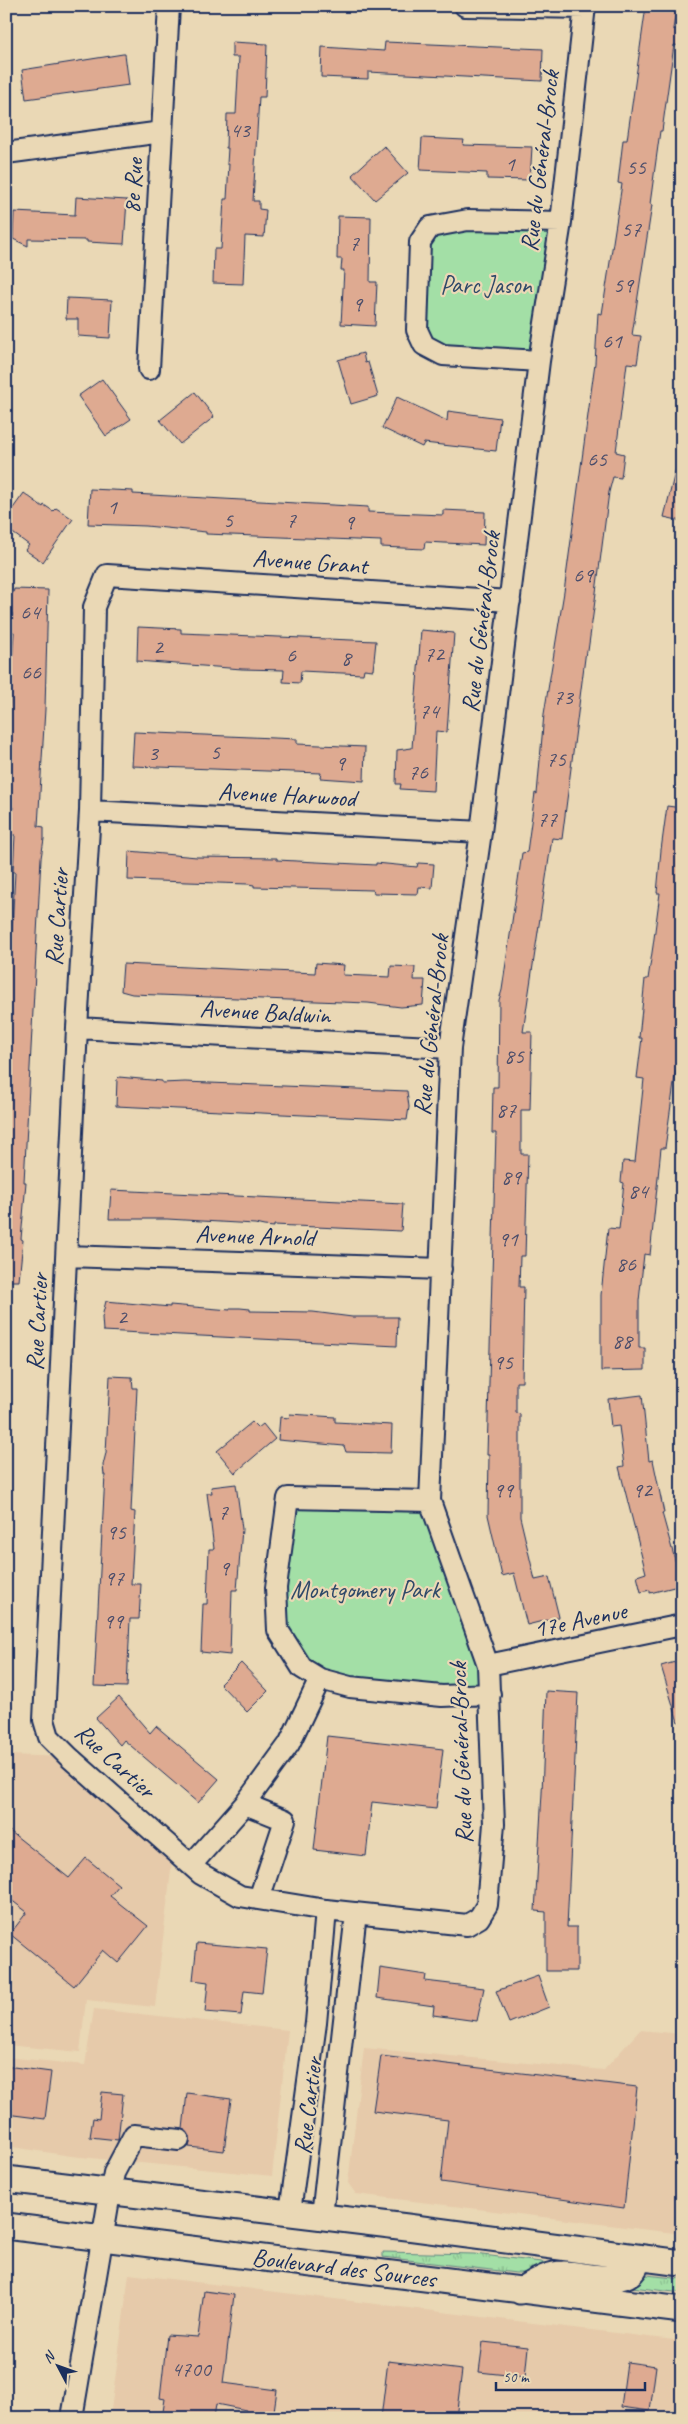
<svg xmlns="http://www.w3.org/2000/svg" width="688" height="2424" font-family="Caveat,sans-serif">
<defs>
<pattern id="grass-tufts" width="24" height="20" patternUnits="userSpaceOnUse" patternTransform="scale(1.25)"><rect width="24" height="20" fill="#a3dfa6"/><path d="M3 7l-1-3M5 7V3M7 7l1-3M15 17l-1-3M17 17v-4M19 17l1-3" fill="none" stroke="#8cc091"/></pattern>
</defs>
<rect width="100%" height="100%" fill="#ead8b5"/>
<filter id="ink" filterUnits="userSpaceOnUse"><feTurbulence type="fractalNoise" baseFrequency=".02" numOctaves="2"/><feDisplacementMap in="SourceGraphic" scale="10" xChannelSelector="R" yChannelSelector="G"/><feConvolveMatrix kernelMatrix="1 2 1 2 8 2 1 2 1" color-interpolation-filters="sRGB"/></filter>
<g filter="url(#ink)">
<path fill="#e6caaa" d="M 6,1755 L 69,1757 L 174,1844 L 155,2007 L 86,2000 L 80,2052 L 6,2045 Z
M 94,2009 L 288,2030 L 272,2176 L 71,2156 L 6,2146 L 6,2057 L 85,2065 Z
M 640,2030 L 682,2034 L 682,2234 L 356,2194 L 348,2183 L 364,2048 L 604,2070 Z
M 129,2274 L 682,2341 L 682,2418 L 110,2418 Z"/>
<path fill="url(#grass-tufts)" stroke="#5f8782" d="M 383,2252 L 474,2254 L 566,2265 L 527,2273 L 516,2273 L 383,2257 Z
M 647,2275 L 682,2279 L 682,2293 L 632,2287 Z"/>
<path fill="#a3dfa6" stroke="#5f8782" d="M 561,222 L 539,361 L 424,345 L 430,227 Z
M 430,1501 L 490,1694 L 351,1685 L 316,1670 L 281,1638 L 286,1504 Z"/>
<path fill="#deaa91" stroke="#1b2f5e" d="M 646,6 L 677,6 L 673,29 L 682,30 L 682,46 L 674,45 L 662,131 L 660,131 L 650,204 L 652,205 L 632,335 L 641,336 L 637,364 L 627,363 L 616,452 L 624,454 L 621,478 L 613,477 L 609,492 L 594,608 L 588,651 L 586,650 L 562,839 L 552,838 L 523,1032 L 532,1032 L 530,1110 L 521,1110 L 521,1154 L 528,1154 L 525,1256 L 520,1256 L 519,1287 L 524,1287 L 522,1382 L 516,1382 L 516,1413 L 520,1414 L 520,1517 L 535,1580 L 549,1577 L 559,1617 L 527,1625 L 514,1573 L 502,1576 L 488,1515 L 489,1455 L 487,1455 L 496,1133 L 492,1133 L 493,1087 L 498,1087 L 499,1000 L 502,990 L 522,853 L 527,852 L 535,793 L 537,794 L 544,714 L 564,592 L 595,363 L 598,313 L 602,314 L 622,184 L 618,183 L 623,140 L 627,140 Z
M 232,42 L 267,44 L 265,97 L 259,97 L 253,201 L 259,201 L 259,209 L 266,210 L 264,237 L 245,236 L 243,284 L 213,283 L 214,249 L 221,249 L 224,199 L 227,199 L 229,164 L 227,164 L 228,148 L 226,148 L 227,114 L 236,114 L 239,57 L 232,57 Z
M 385,42 L 543,49 L 542,81 L 368,72 L 368,79 L 321,77 L 322,47 L 384,51 Z
M 123,54 L 125,54 L 129,85 L 26,99 L 22,70 Z
M 422,138 L 464,140 L 463,145 L 532,147 L 530,180 L 487,179 L 487,173 L 420,170 Z
M 384,146 L 408,173 L 375,200 L 352,175 Z
M 76,197 L 127,200 L 124,244 L 87,242 L 87,240 L 28,239 L 28,246 L 13,239 L 14,212 L 75,215 Z
M 338,216 L 371,217 L 370,282 L 377,282 L 375,326 L 341,324 L 344,270 L 341,270 L 342,259 L 337,259 Z
M 67,298 L 112,300 L 110,338 L 78,336 L 78,319 L 66,319 Z
M 363,353 L 365,363 L 368,362 L 378,396 L 351,404 L 338,360 Z
M 102,379 L 131,419 L 106,436 L 78,396 Z
M 195,392 L 214,417 L 180,444 L 160,420 Z
M 397,397 L 447,421 L 448,411 L 500,418 L 496,451 L 424,443 L 422,447 L 382,428 Z
M 676,468 L 682,468 L 682,521 L 664,517 Z
M 90,489 L 133,491 L 133,494 L 368,507 L 368,512 L 443,515 L 443,510 L 485,512 L 484,545 L 425,542 L 424,549 L 381,547 L 381,541 L 206,534 L 206,532 L 146,526 L 88,524 Z
M 24,493 L 43,507 L 44,505 L 53,511 L 56,508 L 73,519 L 43,562 L 25,550 L 29,545 L 6,528 L 6,518 Z
M 14,589 L 48,590 L 45,709 L 38,826 L 44,827 L 44,839 L 41,858 L 24,1182 L 26,1182 L 21,1239 L 23,1240 L 19,1281 L 6,1281 L 6,949 L 11,949 L 15,872 L 13,872 L 15,835 L 11,835 L 13,807 L 6,806 L 10,733 L 8,732 L 9,716 L 14,632 L 12,632 L 12,613 L 7,613 L 8,593 L 13,593 Z
M 138,627 L 181,629 L 181,633 L 376,641 L 373,670 L 364,669 L 363,674 L 301,671 L 300,683 L 283,682 L 284,670 L 242,669 L 137,661 Z
M 421,630 L 454,633 L 447,732 L 436,731 L 433,791 L 400,789 L 401,784 L 396,784 L 397,750 L 412,748 Z
M 134,732 L 297,739 L 297,744 L 365,747 L 364,781 L 320,778 L 321,773 L 132,766 Z
M 667,806 L 682,808 L 682,973 L 676,1019 L 681,1019 L 681,1033 L 665,1148 L 661,1148 L 650,1255 L 644,1254 L 639,1301 L 639,1348 L 645,1348 L 645,1370 L 601,1371 L 601,1295 L 608,1228 L 619,1229 L 624,1183 L 621,1182 L 623,1161 L 635,1162 L 644,1079 L 637,1078 L 642,1038 L 639,1038 L 645,979 L 648,979 L 653,946 L 660,893 L 657,893 L 661,850 Z
M 129,851 L 197,857 L 277,858 L 277,860 L 376,865 L 376,863 L 417,867 L 418,863 L 434,864 L 432,888 L 419,887 L 418,894 L 374,893 L 373,890 L 254,887 L 254,885 L 248,884 L 128,880 Z
M 316,963 L 344,965 L 343,975 L 390,977 L 391,966 L 415,967 L 414,980 L 425,980 L 423,1005 L 401,1007 L 368,1003 L 132,994 L 121,991 L 123,964 L 315,973 Z
M 119,1077 L 162,1081 L 162,1083 L 185,1082 L 407,1091 L 409,1107 L 407,1120 L 116,1106 L 117,1079 Z
M 111,1190 L 403,1204 L 401,1231 L 274,1225 L 274,1227 L 264,1226 L 255,1224 L 167,1219 L 109,1219 Z
M 106,1301 L 170,1307 L 170,1305 L 230,1310 L 230,1308 L 240,1308 L 250,1309 L 250,1311 L 313,1312 L 352,1317 L 398,1317 L 397,1346 L 103,1331 L 102,1317 Z
M 110,1376 L 132,1377 L 133,1388 L 137,1388 L 131,1511 L 135,1512 L 131,1584 L 141,1584 L 139,1619 L 130,1619 L 127,1687 L 94,1686 L 105,1475 L 104,1475 L 103,1465 L 106,1453 Z
M 642,1395 L 649,1461 L 653,1460 L 664,1513 L 662,1513 L 682,1585 L 650,1593 L 650,1590 L 641,1592 L 637,1576 L 646,1573 L 619,1467 L 624,1466 L 619,1426 L 611,1427 L 608,1399 Z
M 290,1414 L 335,1417 L 335,1422 L 392,1425 L 391,1453 L 346,1452 L 344,1446 L 278,1440 L 280,1417 L 289,1418 Z
M 252,1422 L 258,1428 L 263,1424 L 275,1439 L 235,1473 L 217,1451 Z
M 236,1484 L 242,1529 L 237,1590 L 232,1590 L 230,1655 L 201,1652 L 203,1604 L 207,1604 L 209,1549 L 214,1549 L 207,1493 L 212,1493 L 211,1487 Z
M 682,1660 L 682,1721 L 678,1722 L 661,1666 Z
M 241,1663 L 268,1691 L 247,1712 L 220,1684 Z
M 546,1691 L 578,1693 L 567,1927 L 577,1927 L 577,1971 L 546,1971 L 546,1912 L 535,1911 L 542,1793 Z
M 119,1697 L 150,1733 L 156,1726 L 219,1779 L 198,1803 L 124,1740 L 120,1745 L 96,1718 Z
M 327,1736 L 443,1749 L 436,1809 L 372,1802 L 366,1856 L 314,1850 Z
M 6,1828 L 69,1878 L 86,1858 L 119,1885 L 110,1896 L 148,1926 L 118,1963 L 103,1950 L 74,1986 L 10,1934 L 27,1912 L 6,1896 Z
M 197,1943 L 267,1949 L 262,1993 L 244,1991 L 241,2015 L 205,2012 L 208,1982 L 193,1980 Z
M 380,1968 L 426,1975 L 425,1981 L 484,1988 L 477,2021 L 433,2015 L 434,2006 L 377,1998 Z
M 538,1976 L 549,2007 L 509,2023 L 496,1991 Z
M 381,2056 L 637,2087 L 624,2208 L 441,2182 L 448,2120 L 373,2111 Z
M 6,2066 L 51,2072 L 45,2119 L 6,2114 Z
M 102,2092 L 123,2094 L 118,2140 L 90,2137 L 93,2118 L 99,2119 Z
M 187,2093 L 231,2099 L 224,2151 L 189,2147 L 190,2136 L 183,2129 Z
M 204,2291 L 234,2295 L 223,2383 L 277,2390 L 273,2418 L 246,2418 L 246,2410 L 216,2404 L 214,2418 L 162,2418 L 165,2399 L 160,2398 L 167,2335 L 198,2337 Z
M 483,2342 L 528,2347 L 525,2377 L 479,2372 Z
M 388,2361 L 462,2370 L 456,2418 L 381,2418 Z
M 627,2362 L 656,2366 L 650,2411 L 621,2407 Z"/>
<g fill="none" stroke-linecap="round" stroke-linejoin="round">
<defs>
<path id="minor" d="M 465,6 L 585,8
M 6,153 L 162,132
M 539,361 L 443,355 L 424,345 L 417,330 L 420,242 L 430,227 L 468,220 L 561,222
M 149,369 L 169,6
M 510,601 L 107,575 L 94,607 L 90,811 L 77,1028 L 44,1720 L 49,1737 L 69,1757 L 201,1874 L 240,1896 L 326,1910 L 467,1925 L 479,1918 L 487,1905 L 494,1824 L 488,1665 L 430,1501 L 450,1048 L 481,832 L 539,361 L 561,222 L 585,6
M 90,811 L 481,832
M 77,1028 L 450,1048
M 67,1256 L 441,1269
M 430,1501 L 288,1498 L 276,1588 L 278,1630 L 302,1668 L 320,1679 L 350,1687 L 442,1696 L 490,1694
M 488,1665 L 682,1625
M 245,1804 L 285,1820 L 259,1899
M 191,1865 L 245,1804 L 289,1744 L 320,1679
M 290,2212 L 316,2023 L 326,1910
M 322,2216 L 356,1913
M 72,2418 L 110,2193 L 114,2173 L 134,2135 L 179,2140"/>
<path id="major" d="M 6,2179 L 407,2227 L 682,2263
M 6,2226 L 682,2310
M 520,2291 C 533,2284 547,2274 563,2274 C 586,2273 632,2292 638,2258"/>
</defs>
<use href="#minor" stroke="#1b2f5e" stroke-width="24"/>
<use href="#major" stroke="#1b2f5e" stroke-width="29"/>
<use href="#minor" stroke="#ead8b5" stroke-width="20"/>
<use href="#major" stroke="#ead8b5" stroke-width="25"/>
</g>
</g>
<g text-anchor="middle" dominant-baseline="central" stroke-width="4.5" stroke-linejoin="round" paint-order="stroke">
<g font-size="22" fill="#4c4e6b">
<text x="240" y="130">43</text>
<text x="510" y="164">1</text>
<text x="636" y="167">55</text>
<text x="631" y="229">57</text>
<text x="354" y="243">7</text>
<text x="623" y="285">59</text>
<text x="357" y="304">9</text>
<text x="612" y="341">61</text>
<text x="597" y="459">65</text>
<text x="112" y="507">1</text>
<text x="228" y="520">5</text>
<text x="291" y="520">7</text>
<text x="349" y="522">9</text>
<text x="583" y="575">69</text>
<text x="30" y="612">64</text>
<text x="158" y="647">2</text>
<text x="434" y="654">72</text>
<text x="291" y="655">6</text>
<text x="346" y="658">8</text>
<text x="31" y="672">66</text>
<text x="563" y="697">73</text>
<text x="429" y="711">74</text>
<text x="215" y="752">5</text>
<text x="153" y="753">3</text>
<text x="556" y="759">75</text>
<text x="340" y="763">9</text>
<text x="418" y="772">76</text>
<text x="547" y="819">77</text>
<text x="514" y="1056">85</text>
<text x="506" y="1110">87</text>
<text x="511" y="1177">89</text>
<text x="638" y="1191">84</text>
<text x="508" y="1239">91</text>
<text x="626" y="1264">86</text>
<text x="122" y="1317">2</text>
<text x="622" y="1341">88</text>
<text x="503" y="1362">95</text>
<text x="503" y="1490">99</text>
<text x="642" y="1490">92</text>
<text x="223" y="1512">7</text>
<text x="116" y="1532">95</text>
<text x="224" y="1568">9</text>
<text x="114" y="1578">97</text>
<text x="113" y="1621">99</text>
<text x="191" y="2369">4700</text>
</g>
<g font-size="25" fill="#1b2f5e" stroke="#ead8b5">
<text transform="translate(540 161) rotate(-83)">Rue du Général-Brock</text>
<text transform="translate(133 186) rotate(-87)">8e Rue</text>
<text transform="translate(310 562) rotate(4)">Avenue Grant</text>
<text transform="translate(481 622) rotate(-83)">Rue du Général-Brock</text>
<text transform="translate(287 795) rotate(3)">Avenue Harwood</text>
<text transform="translate(57 917) rotate(-86)">Rue Cartier</text>
<text transform="translate(265 1012) rotate(3)">Avenue Baldwin</text>
<text transform="translate(431 1025) rotate(-84)">Rue du Général-Brock</text>
<text transform="translate(255 1236) rotate(2)">Avenue Arnold</text>
<text transform="translate(37 1322) rotate(-87)">Rue Cartier</text>
<text transform="translate(580 1620) rotate(-12)">17e Avenue</text>
<text transform="translate(461 1753) rotate(-92)">Rue du Général-Brock</text>
<text transform="translate(115 1761) rotate(42)">Rue Cartier</text>
<text transform="translate(308 2106) rotate(-83)">Rue Cartier</text>
<text transform="translate(344 2268) rotate(7)">Boulevard des Sources</text>
</g>
<g font-size="25" fill="#2f4969" stroke="#ead8b5">
<text x="486" y="285">Parc Jason</text>
<text x="365" y="1590">Montgomery Park</text>
</g>
</g>
<rect width="688" height="2424" fill="none" stroke="#ead8b5" stroke-width="25"/>
<rect x="12" y="12" width="663" height="2399" fill="none" stroke="#1b2f5e" stroke-width="2" filter="url(#ink)"/>
<g transform="translate(58 2366) rotate(311)" stroke="#ead8b5" stroke-width="4" paint-order="stroke">
<path d="M0-4L9 19L0 12L-9 19Z" fill="#1b2f5e"/>
<text y="-8" font-size="14" font-weight="bold" text-anchor="middle" fill="#1b2f5e">N</text>
</g>
<path d="M496 2382v8h149v-8" fill="none" stroke="#1b2f5e" stroke-width="2.5"/>
<text x="503" y="2382" font-size="15" fill="#1b2f5e" stroke="#ead8b5" stroke-width="4" paint-order="stroke">50 m</text>
</svg>
